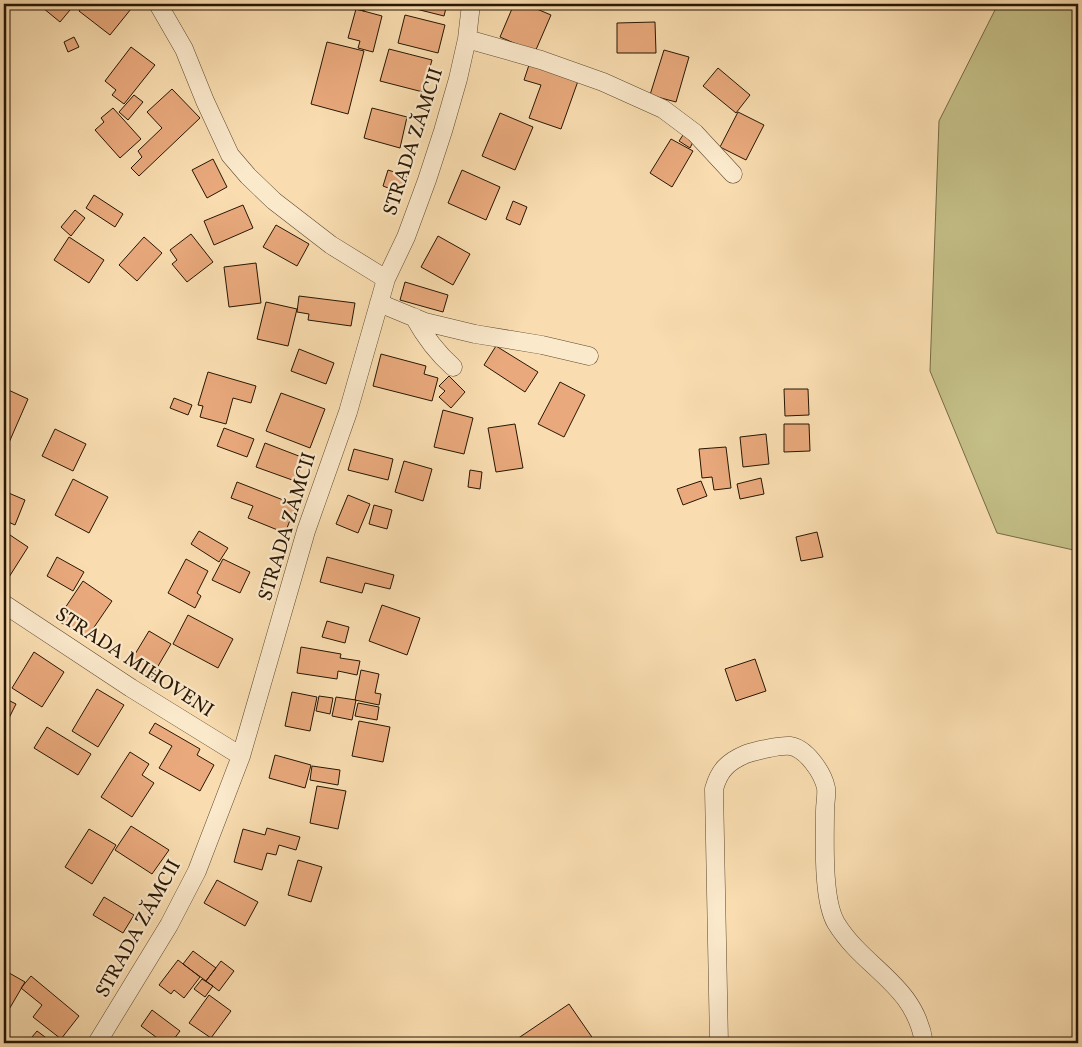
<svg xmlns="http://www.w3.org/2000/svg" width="1082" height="1047" font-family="Vollkorn,serif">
<rect width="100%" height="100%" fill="#f9ddb0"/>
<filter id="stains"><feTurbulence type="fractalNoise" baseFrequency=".004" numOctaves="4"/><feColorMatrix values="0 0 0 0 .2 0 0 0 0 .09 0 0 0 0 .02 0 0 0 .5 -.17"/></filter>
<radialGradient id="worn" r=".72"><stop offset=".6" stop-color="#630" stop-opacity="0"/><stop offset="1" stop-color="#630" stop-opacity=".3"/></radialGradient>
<path fill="#c4bf87" stroke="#766a45" d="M 998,4 L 1078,4 L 1078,551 L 997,533 L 930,371 L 939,121 Z"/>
<path fill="#e9a97c" stroke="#271603" d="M 46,4 L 75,4 L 60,22 L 43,8 Z
M 84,4 L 90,4 L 96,8 L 99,4 L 135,4 L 110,35 L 79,11 Z
M 335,4 L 366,4 L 364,11 Z
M 396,4 L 447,4 L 444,16 Z
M 514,4 L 525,4 L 551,15 L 535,52 L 500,37 Z
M 356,9 L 382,16 L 373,52 L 358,48 L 360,41 L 348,38 Z
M 405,15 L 445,25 L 438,53 L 398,43 Z
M 655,22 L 656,53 L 617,53 L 617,23 Z
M 74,37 L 79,47 L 68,52 L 64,42 Z
M 327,42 L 364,51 L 348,114 L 311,104 Z
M 131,47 L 155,65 L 124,104 L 112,95 L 116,90 L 105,81 Z
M 389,49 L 432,60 L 423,92 L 380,81 Z
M 664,50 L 689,57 L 676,102 L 650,95 Z
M 529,65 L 578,81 L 561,129 L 529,118 L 541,85 L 524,80 Z
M 718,68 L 750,95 L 736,113 L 703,86 Z
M 172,89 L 200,118 L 139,176 L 131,168 L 142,157 L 138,151 L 162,128 L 147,112 Z
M 134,95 L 143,102 L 128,120 L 119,112 Z
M 113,108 L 141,139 L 120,158 L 95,130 L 104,122 L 101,118 Z
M 372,108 L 407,117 L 400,148 L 364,138 Z
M 738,112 L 764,125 L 746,160 L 720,147 Z
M 500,113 L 533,127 L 515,170 L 482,156 Z
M 683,135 L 693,142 L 690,148 L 679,141 Z
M 671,139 L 693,151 L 672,187 L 650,173 Z
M 213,159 L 227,187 L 207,198 L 192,170 Z
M 388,170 L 407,176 L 401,193 L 383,186 Z
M 462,170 L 500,187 L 486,220 L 448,203 Z
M 94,195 L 123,214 L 115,227 L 86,208 Z
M 513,201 L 527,207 L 520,225 L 506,219 Z
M 243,205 L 253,228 L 214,245 L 204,221 Z
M 75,210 L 85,218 L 71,236 L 61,227 Z
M 276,225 L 309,244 L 297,266 L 263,247 Z
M 191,234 L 213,262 L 187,282 L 172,264 L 177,260 L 170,250 Z
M 438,236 L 470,254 L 453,285 L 421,267 Z
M 69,237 L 104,260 L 89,283 L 54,260 Z
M 144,237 L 162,253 L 137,281 L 119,265 Z
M 256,263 L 261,303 L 229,307 L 224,267 Z
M 405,282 L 448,295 L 443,312 L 400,300 Z
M 299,296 L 355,303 L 351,326 L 308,320 L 309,314 L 297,312 Z
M 266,302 L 297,309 L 288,346 L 257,339 Z
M 496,346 L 538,372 L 525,392 L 484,365 Z
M 299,349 L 334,363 L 326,384 L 291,371 Z
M 381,354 L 426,366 L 424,374 L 438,378 L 432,401 L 373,386 Z
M 208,372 L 256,386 L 251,403 L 233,398 L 226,424 L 200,417 L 203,406 L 198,405 Z
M 449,376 L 465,392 L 451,408 L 439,397 L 445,391 L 439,386 Z
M 560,382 L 585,395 L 564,437 L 538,424 Z
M 4,388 L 28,399 L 4,454 Z
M 784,389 L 808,389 L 809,415 L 785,416 Z
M 281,393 L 325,409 L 310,448 L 266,431 Z
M 174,398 L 192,405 L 188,415 L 170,408 Z
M 443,410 L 473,418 L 464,454 L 434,447 Z
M 515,424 L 523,468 L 496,472 L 488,428 Z
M 784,424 L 809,424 L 810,451 L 784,452 Z
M 224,428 L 254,439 L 247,457 L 217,446 Z
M 55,429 L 86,444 L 73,471 L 42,456 Z
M 766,434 L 769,464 L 743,467 L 740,437 Z
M 265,443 L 304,458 L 295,481 L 256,467 Z
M 726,447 L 731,488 L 714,490 L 712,477 L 702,478 L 699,449 Z
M 354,449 L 393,459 L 388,480 L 348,470 Z
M 404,461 L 432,469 L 423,501 L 395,492 Z
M 470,470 L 482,472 L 480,489 L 468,487 Z
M 761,478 L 764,494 L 740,499 L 737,484 Z
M 73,479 L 108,497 L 89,533 L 55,515 Z
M 701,481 L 707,496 L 683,505 L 677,489 Z
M 237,482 L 296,505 L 285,533 L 248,518 L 253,506 L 231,498 Z
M 4,491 L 25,500 L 15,525 L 4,520 Z
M 348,495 L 370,504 L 358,533 L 336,524 Z
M 374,505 L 392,510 L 387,529 L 369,524 Z
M 199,531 L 228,548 L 219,562 L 191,544 Z
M 817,532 L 823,557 L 801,561 L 796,537 Z
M 7,533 L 28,547 L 4,585 L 4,538 Z
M 57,557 L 84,572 L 73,591 L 47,576 Z
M 327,557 L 394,575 L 390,589 L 365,583 L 362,593 L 320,582 Z
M 186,559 L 208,571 L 197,593 L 201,596 L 195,608 L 168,593 Z
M 223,559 L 250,572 L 240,593 L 212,580 Z
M 83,581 L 112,601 L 86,639 L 57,620 Z
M 382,605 L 420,618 L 407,655 L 369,641 Z
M 188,615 L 233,639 L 218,668 L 173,644 Z
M 327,621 L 349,627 L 345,643 L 322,637 Z
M 149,631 L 171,644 L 151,678 L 129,664 Z
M 301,647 L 341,654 L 340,658 L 360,661 L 357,675 L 338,671 L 337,679 L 297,673 Z
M 34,652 L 64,672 L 42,707 L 12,688 Z
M 755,659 L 766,691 L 736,701 L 725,669 Z
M 361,670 L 379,674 L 375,693 L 381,694 L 379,705 L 355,700 Z
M 97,689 L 124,705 L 98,747 L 72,731 Z
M 292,692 L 317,697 L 310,731 L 285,726 Z
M 319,696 L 333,698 L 330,714 L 316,711 Z
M 336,697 L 356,700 L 352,720 L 332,716 Z
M 4,698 L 16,704 L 5,726 L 4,725 Z
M 358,703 L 379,707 L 377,720 L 355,716 Z
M 359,721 L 390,727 L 383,762 L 352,756 Z
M 155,723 L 200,749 L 197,755 L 214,765 L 200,791 L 159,768 L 172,746 L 149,733 Z
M 47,727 L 91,754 L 78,775 L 34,748 Z
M 130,752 L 149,764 L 142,775 L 154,783 L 132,817 L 101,797 Z
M 275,755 L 311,765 L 305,788 L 269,778 Z
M 312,766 L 340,770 L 338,785 L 310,780 Z
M 317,786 L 346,791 L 338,829 L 310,823 Z
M 131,826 L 169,850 L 152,874 L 115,850 Z
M 267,828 L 300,837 L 296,850 L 279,845 L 276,855 L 267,853 L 262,870 L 234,862 L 243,829 L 265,835 Z
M 89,829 L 116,845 L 92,884 L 65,867 Z
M 298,860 L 322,867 L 311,902 L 288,895 Z
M 217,880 L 258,902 L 245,926 L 204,903 Z
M 104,897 L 134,915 L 123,933 L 93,915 Z
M 193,951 L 216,968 L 206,981 L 183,964 Z
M 178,960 L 200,977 L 184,998 L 174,990 L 171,994 L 159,985 Z
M 221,961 L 234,971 L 219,991 L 206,981 Z
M 4,970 L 25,982 L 4,1018 Z
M 31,976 L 79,1016 L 61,1039 L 33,1017 L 42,1005 L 21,988 Z
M 202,979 L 213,986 L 205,997 L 194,989 Z
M 209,995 L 231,1011 L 211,1038 L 189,1023 Z
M 569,1004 L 596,1043 L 511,1043 Z
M 152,1010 L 180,1031 L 171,1043 L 164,1043 L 141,1026 Z
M 37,1031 L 53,1043 L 27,1043 Z"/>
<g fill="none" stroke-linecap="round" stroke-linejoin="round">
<defs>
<path id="street" d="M 158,4 L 184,49 L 205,101 L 230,155 L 248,176 L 274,201 L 331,245 L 386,279
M 467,39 L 541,60 L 603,82 L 663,109 L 695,133 L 733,174
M 379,303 L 425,322 L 475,334 L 542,345 L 589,356
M 414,317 C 425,337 436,352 453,367
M 4,604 L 131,688 L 241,756
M 97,1043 L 169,925 L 197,871 L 241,756 L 306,531 L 348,412 L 386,279 L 406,237 L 427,180 L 443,131 L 458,79 L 467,39 L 471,4
M 719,1043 L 714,789 C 719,771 727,762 746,754 C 755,751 780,745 790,746 C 806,748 823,773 826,788 C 827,795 825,803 825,811 C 825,839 822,899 836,923 C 864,969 915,984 924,1043"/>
</defs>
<use href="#street" stroke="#5c482e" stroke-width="19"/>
<use href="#street" stroke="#fbe9cc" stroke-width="18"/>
</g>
<g text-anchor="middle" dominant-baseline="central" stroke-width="4.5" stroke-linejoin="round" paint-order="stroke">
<g font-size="20" fill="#271603" stroke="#fbe9cc">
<text transform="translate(414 142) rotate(-72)">STRADA ZĂMCII</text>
<text transform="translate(288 527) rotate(-73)">STRADA ZĂMCII</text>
<text transform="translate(134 663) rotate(33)">STRADA MIHOVENI</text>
<text transform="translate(139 929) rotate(-61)">STRADA ZĂMCII</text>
</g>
</g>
<rect width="1082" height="1047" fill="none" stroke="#f9ddb0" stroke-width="20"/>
<rect x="5" y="5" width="1072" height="1037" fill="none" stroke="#271603" stroke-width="2.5"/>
<rect x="10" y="10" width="1062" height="1027" fill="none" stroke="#271603"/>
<rect width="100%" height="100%" filter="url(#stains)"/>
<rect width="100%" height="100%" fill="url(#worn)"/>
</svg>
